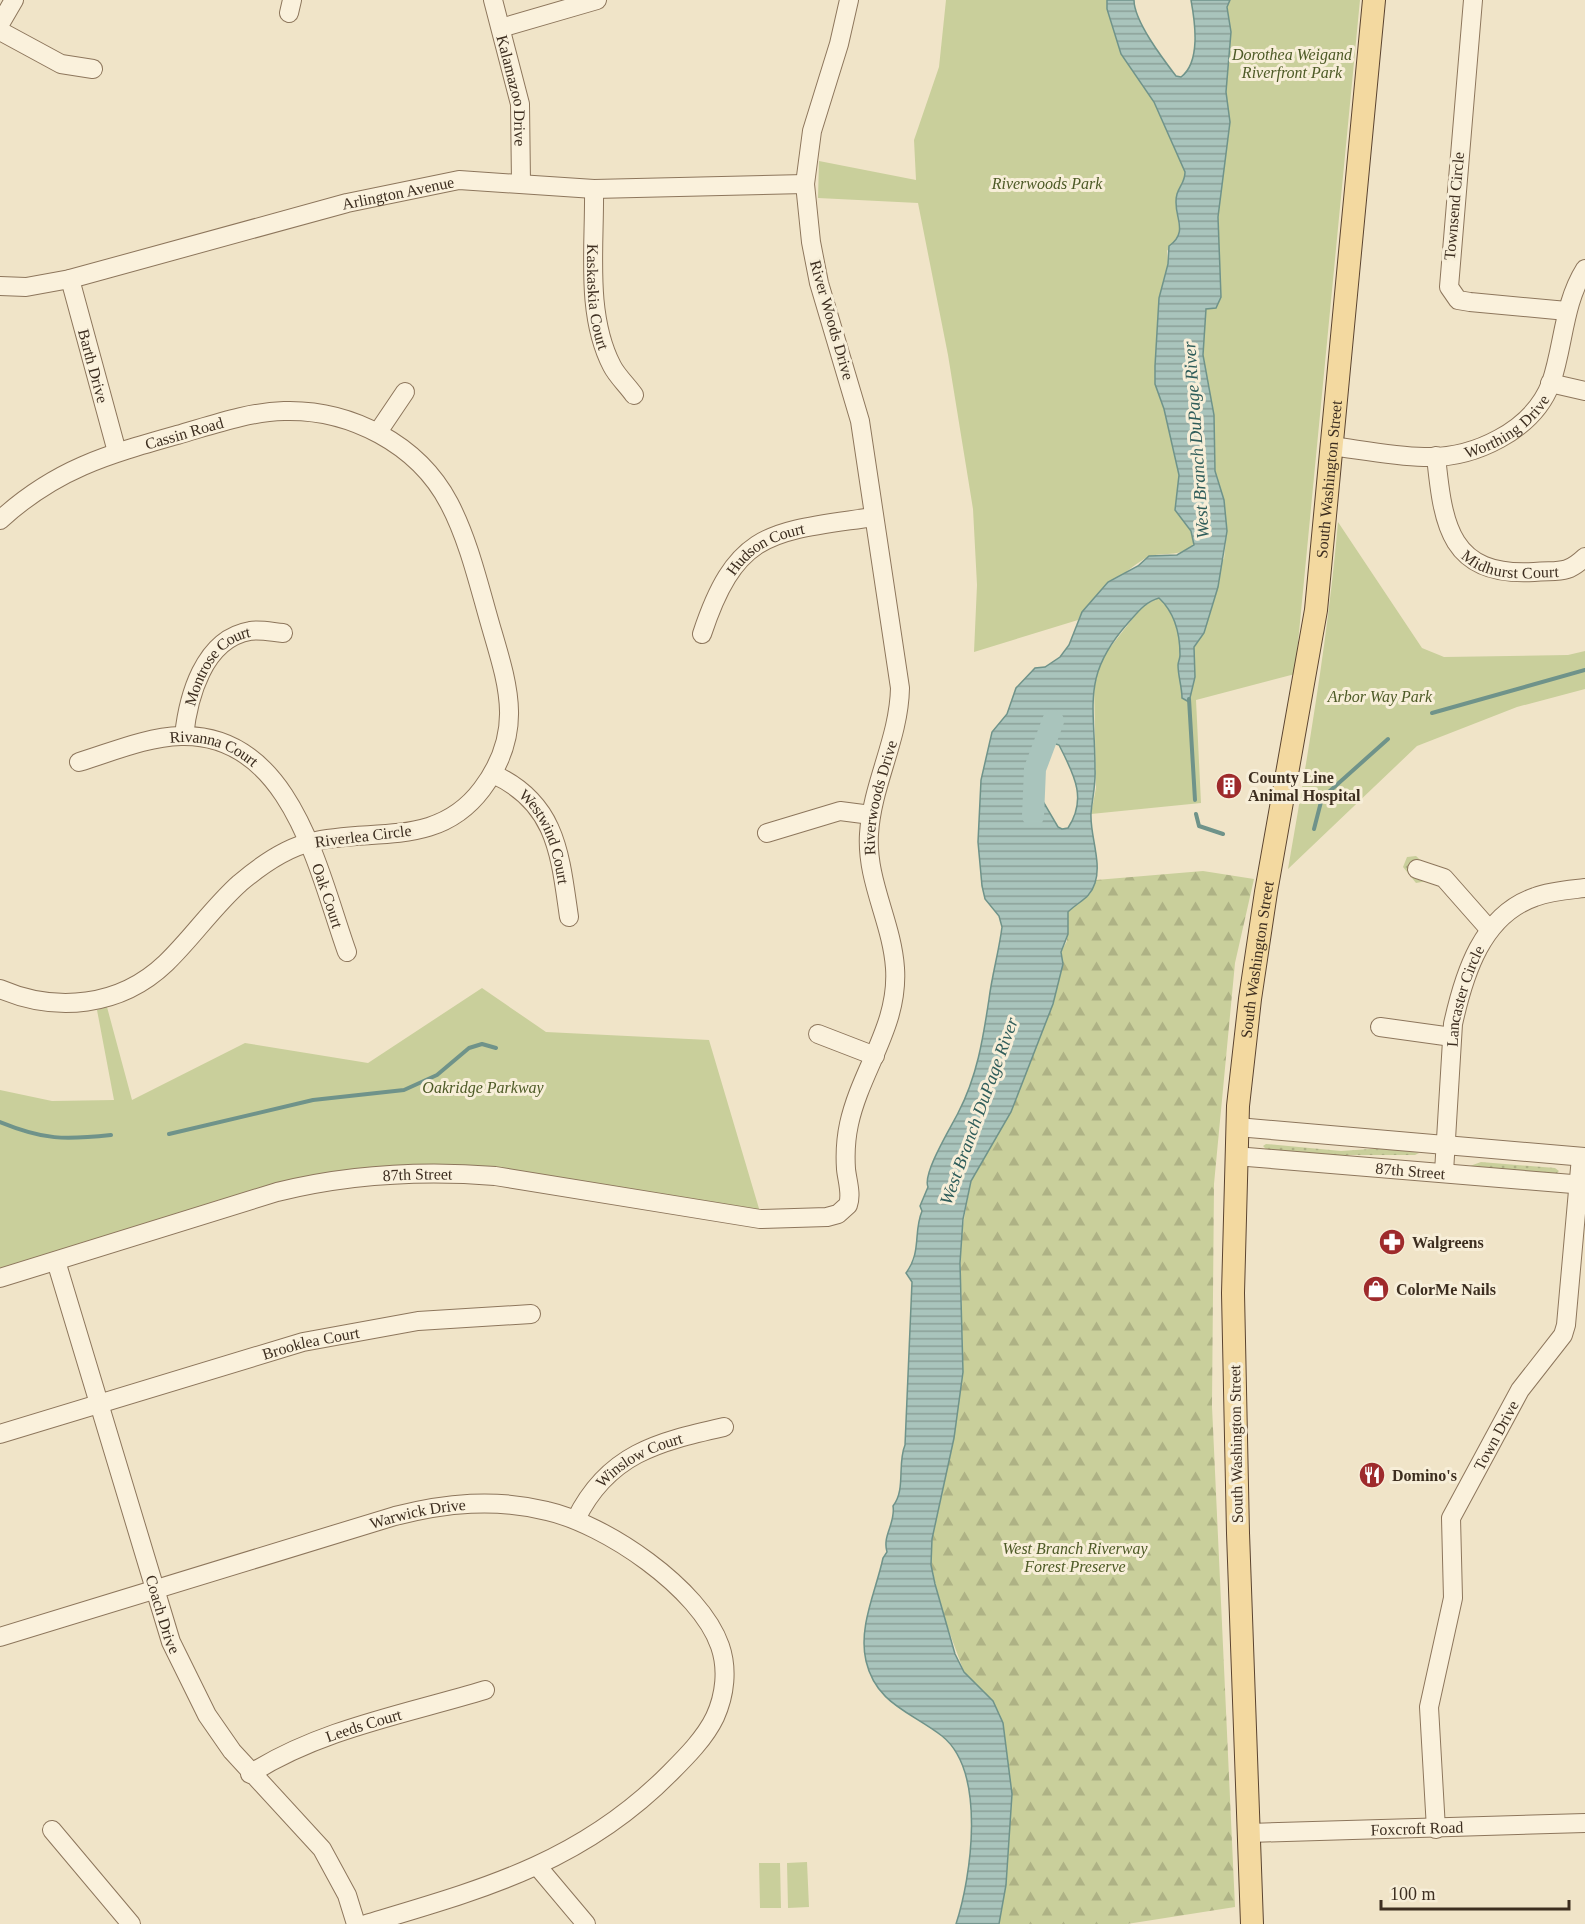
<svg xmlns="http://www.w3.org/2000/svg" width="1585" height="1924" font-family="Georgia,serif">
<defs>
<pattern id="grass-dots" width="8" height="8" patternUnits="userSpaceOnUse" patternTransform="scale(1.5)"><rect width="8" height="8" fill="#c9cf9b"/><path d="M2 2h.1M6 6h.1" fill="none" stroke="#aeb285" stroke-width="1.8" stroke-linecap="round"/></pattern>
<pattern id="forest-firs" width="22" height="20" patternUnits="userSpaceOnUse" patternTransform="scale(1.5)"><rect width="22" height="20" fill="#c9cf9b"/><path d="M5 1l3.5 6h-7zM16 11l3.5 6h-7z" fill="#aeb285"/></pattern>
<pattern id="water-rules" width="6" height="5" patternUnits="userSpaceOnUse" patternTransform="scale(1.5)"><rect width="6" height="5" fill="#a9c4bc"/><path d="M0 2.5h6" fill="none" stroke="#8ba098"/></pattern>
</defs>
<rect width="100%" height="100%" fill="#f0e4c8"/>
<path fill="url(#grass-dots)" d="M 1416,856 L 1430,869 L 1427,881 L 1416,883 L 1403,867 L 1407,857 Z
M 1266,1144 L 1341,1151 L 1384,1148 L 1419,1153 L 1415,1155 L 1332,1155 L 1266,1149 L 1263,1146 Z
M 1481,1162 L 1555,1168 L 1559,1171 L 1556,1174 L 1470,1166 Z"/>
<path fill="url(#forest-firs)" d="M 1203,871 L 1254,879 L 1235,963 L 1214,1184 L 1212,1406 L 1235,1907 L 1127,1924 L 999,1924 L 1006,1885 L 1012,1794 L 993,1701 L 964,1672 L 942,1612 L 931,1565 L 932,1539 L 954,1438 L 963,1372 L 960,1241 L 971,1181 L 1011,1112 L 1063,964 L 1061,952 L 1067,941 L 1068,912 L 1090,894 L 1096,880 Z"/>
<path fill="#c9cf9b" d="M 946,0 L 1107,0 L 1107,9 L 1121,54 L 1154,102 L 1185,172 C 1185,182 1179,185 1177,194 C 1174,207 1179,220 1180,233 L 1167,251 L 1168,264 L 1159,298 L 1155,366 L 1155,384 L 1164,409 L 1179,475 L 1175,510 L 1191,531 L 1194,546 C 1174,559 1160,550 1144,559 C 1122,573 1102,593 1082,612 L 1078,620 L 974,652 L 977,585 L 973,509 L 948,355 L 918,203 L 818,198 L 819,161 L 916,180 L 914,140 L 939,67 Z
M 1230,0 L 1360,0 L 1295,674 L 1196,700 L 1201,803 L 1091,814 L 1096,788 L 1094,679 L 1101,659 L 1141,608 L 1224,559 L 1227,531 L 1224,500 L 1215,471 L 1214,415 L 1203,355 L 1206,309 L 1221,297 L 1218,217 L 1230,122 L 1226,92 L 1231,32 L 1227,7 Z
M 1338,522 L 1422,648 L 1444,657 L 1568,655 L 1585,651 L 1585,689 L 1517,707 L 1417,746 L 1288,869 C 1308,754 1328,638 1338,522 Z
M 482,988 L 546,1032 L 709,1040 L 760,1212 L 392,1167 L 0,1272 L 0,1090 L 52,1101 L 114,1100 L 97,1010 L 107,1007 L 132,1100 L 245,1043 L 368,1063 Z
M 807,1862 L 809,1907 L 788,1908 L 787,1863 Z
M 759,1863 L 780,1863 L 781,1908 L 760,1908 Z"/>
<path fill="url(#water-rules)" stroke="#6f938a" stroke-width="1.5" fill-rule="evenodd" d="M 1107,0 L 1134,0 C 1134,21 1163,59 1176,76 L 1181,77 C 1201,62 1195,22 1191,0 L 1230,0 L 1227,7 L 1231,32 L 1226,92 L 1230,122 L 1218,217 L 1221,297 L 1216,308 L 1206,309 L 1203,355 L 1214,415 L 1215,471 L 1224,500 L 1227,531 L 1218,587 L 1204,633 L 1194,647 L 1195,677 L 1189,702 L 1182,698 C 1182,687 1178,676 1178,665 C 1178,662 1180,659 1180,655 C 1180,634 1175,613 1159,598 C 1145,602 1138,612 1128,623 C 1081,676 1095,704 1095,769 C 1096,784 1092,799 1091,814 C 1090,835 1102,863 1095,883 C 1090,899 1079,901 1068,912 L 1068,934 L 1061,952 L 1063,964 L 1053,1004 L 1011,1112 L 971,1181 L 963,1219 L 960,1263 L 963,1372 L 954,1438 L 932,1539 L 931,1565 L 935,1584 L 955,1654 L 964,1672 L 993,1701 L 1003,1723 L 1012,1794 L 1006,1885 L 999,1924 L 956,1924 C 971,1878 987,1772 942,1736 C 911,1712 876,1704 866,1661 C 858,1627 876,1591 883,1558 L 887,1552 C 882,1535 896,1523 893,1506 C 906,1490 897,1464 905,1445 L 912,1282 L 906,1273 C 922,1251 913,1233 922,1211 L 920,1206 L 928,1187 C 922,1174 951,1127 958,1113 C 977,1077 983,1039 989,999 C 992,975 999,951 1002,927 L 999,916 L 985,899 L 982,886 L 978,842 L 981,780 L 992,732 L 1007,714 L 1016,688 L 1035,668 L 1045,667 L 1060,657 L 1069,645 L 1082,612 L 1108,582 L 1138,566 L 1149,556 L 1177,555 L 1194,545 L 1191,531 L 1175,510 L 1179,475 L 1164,409 L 1155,384 L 1155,366 L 1159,298 L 1168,264 L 1169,246 C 1191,230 1171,215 1177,194 C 1180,185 1185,182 1185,172 L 1154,102 L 1121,54 L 1107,9 ZM 1053,743 L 1059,745 C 1073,773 1088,798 1068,828 L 1062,829 L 1058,827 L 1034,786 L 1033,775 L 1038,755 L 1047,744 Z"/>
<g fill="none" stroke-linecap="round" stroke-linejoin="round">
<path stroke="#6f938a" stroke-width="4" d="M 1189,699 L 1195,800
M 1432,713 L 1585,670
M 1196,814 L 1199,826 L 1223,834
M 1314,829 L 1322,798 L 1388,739
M 0,1122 C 44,1140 64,1140 111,1135
M 169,1134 L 313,1100 L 404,1090 L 437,1075 L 469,1048 L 482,1044 L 496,1048"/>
<path stroke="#a9c4bc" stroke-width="22" d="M 1033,816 L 1035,769 L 1053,721"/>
<defs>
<g id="minor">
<path id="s1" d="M 493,0 L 520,104 L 521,183"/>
<path d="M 1473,0 L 1449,287 L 1458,300 L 1470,302 L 1567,311"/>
<path d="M 289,13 L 292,0"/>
<path d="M 0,24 L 14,0"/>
<path d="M 501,28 L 597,0"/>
<path d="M 0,31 L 61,64 L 93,69"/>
<path id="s2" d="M 594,189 C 595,246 585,314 612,366 C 617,376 627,385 634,395"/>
<path id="s3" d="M 70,279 L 117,452"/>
<path id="s4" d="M 0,286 L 26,287 L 70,279 L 347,203 L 459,180 L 594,189 L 805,184"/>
<path d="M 1550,383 L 1585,391"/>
<path d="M 378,432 L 405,392"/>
<path id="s5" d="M 1332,446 C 1362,450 1393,456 1424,457 C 1473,459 1533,431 1551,383 C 1564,345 1563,304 1585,269"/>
<path id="s6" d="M 1436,456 C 1443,526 1450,577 1534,572 C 1559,570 1566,575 1585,557"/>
<path id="s7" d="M 0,520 C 56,469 106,455 177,435 C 212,425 248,412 284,411 C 350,409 418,444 449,503 C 469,541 479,586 491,627 C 509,688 524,733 482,789 C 437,849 372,827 311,842 C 286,848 260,866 240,883 C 213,907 192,938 166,963 C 120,1007 56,1013 0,989"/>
<path id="s8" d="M 702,634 C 737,528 773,532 873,517"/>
<path id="s9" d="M 184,736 C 188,698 203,639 250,631 C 259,629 272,632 283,633"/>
<path id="s10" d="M 79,762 C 112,752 146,737 181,736 C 291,733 318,871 347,952"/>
<path id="s11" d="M 493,774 C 557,803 560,855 569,917"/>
<path d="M 767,833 L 840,811 L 871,815"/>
<path d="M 1417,869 L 1444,878 L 1489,929"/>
<path d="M 1380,1027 L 1452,1037"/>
<path d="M 818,1034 L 875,1056"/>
<path d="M 1237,1127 L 1585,1157"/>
<path id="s12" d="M 1235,1156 L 1585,1185"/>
<path id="s13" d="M 1444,1172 L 1453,1024 C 1464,974 1482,915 1535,897 C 1551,891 1568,890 1585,888"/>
<path id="s14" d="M 56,1261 L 171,1642 L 207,1715 L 232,1751 L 322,1849 L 347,1895 L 356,1924"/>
<path id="s15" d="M 0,1278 L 277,1192 C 350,1174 420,1170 495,1176 L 760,1219 L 827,1217 L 838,1214 L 848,1205 C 852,1194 847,1180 846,1169 C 845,1154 846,1138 849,1124 C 861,1069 899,1026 895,968 C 892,922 866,881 869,834 C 872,784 899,739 900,688 L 860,421 L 819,283 L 811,242 L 805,184 L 812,131 L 839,44 L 849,0"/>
<path id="s16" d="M 0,1434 L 303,1342 L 418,1321 L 531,1314"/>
<path id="s17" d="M 576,1519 C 608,1454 657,1442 724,1427"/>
<path id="s18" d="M 0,1637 L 395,1516 C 446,1503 495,1498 547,1511 C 605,1524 700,1588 720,1646 C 728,1669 725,1695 715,1717 C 705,1738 686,1757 670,1773 C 581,1863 483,1889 366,1924"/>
<path id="s19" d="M 250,1774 C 320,1729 406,1714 485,1690"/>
<path id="s20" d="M 1436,1829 L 1429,1707 L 1453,1598 L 1451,1518 L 1520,1390 L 1563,1335 L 1566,1325 L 1581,1157"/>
<path d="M 52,1830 L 131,1924"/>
<path id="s21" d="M 1249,1833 L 1585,1823"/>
<path d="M 538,1867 L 586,1924"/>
</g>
<g id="major">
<path id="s22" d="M 1252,1924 L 1238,1533 L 1233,1293 L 1238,1106 L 1250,999 L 1266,892 L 1316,610 L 1374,0"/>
</g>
</defs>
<use href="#minor" stroke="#8d765c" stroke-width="20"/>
<use href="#major" stroke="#5b4430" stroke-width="24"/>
<use href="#minor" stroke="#faf1dc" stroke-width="18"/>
<use href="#major" stroke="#f3d9a0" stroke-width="22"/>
</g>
<defs>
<symbol id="building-disc" viewBox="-11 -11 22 22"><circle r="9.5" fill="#9e2a2b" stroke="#f7eed8"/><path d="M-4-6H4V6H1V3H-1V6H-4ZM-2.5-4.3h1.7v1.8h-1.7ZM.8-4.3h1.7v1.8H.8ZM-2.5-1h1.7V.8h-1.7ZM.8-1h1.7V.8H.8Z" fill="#fff"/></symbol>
<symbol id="pharmacy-disc" viewBox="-11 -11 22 22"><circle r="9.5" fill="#9e2a2b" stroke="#f7eed8"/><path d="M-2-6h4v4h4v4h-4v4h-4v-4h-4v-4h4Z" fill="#fff"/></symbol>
<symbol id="shop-disc" viewBox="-11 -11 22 22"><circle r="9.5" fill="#9e2a2b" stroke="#f7eed8"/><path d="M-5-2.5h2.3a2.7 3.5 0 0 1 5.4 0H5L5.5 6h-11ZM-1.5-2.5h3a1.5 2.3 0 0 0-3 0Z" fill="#fff"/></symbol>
<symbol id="restaurant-disc" viewBox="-11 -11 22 22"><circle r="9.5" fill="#9e2a2b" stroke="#f7eed8"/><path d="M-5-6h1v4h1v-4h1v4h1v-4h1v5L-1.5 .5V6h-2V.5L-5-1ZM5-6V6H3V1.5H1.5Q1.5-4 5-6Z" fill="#fff"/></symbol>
</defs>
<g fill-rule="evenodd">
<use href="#building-disc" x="1214" y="771" width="30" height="30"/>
<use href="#pharmacy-disc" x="1377" y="1227" width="30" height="30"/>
<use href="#shop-disc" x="1361" y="1274" width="30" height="30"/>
<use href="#restaurant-disc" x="1357" y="1460" width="30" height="30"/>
</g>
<g text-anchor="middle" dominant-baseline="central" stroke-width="6" stroke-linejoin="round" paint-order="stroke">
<g font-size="16" font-style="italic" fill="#4d5a26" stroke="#f7eed8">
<text x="1292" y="54">Dorothea Weigand<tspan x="1292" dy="18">Riverfront Park</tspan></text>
<text x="1047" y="183">Riverwoods Park</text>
<text x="1380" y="696">Arbor Way Park</text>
<text x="483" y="1087">Oakridge Parkway</text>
<text x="1075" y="1548">West Branch Riverway<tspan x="1075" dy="18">Forest Preserve</tspan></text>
</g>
<g font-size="16" fill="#3d2e20" stroke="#f7eed8">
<text stroke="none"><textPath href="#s1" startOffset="93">Kalamazoo Drive</textPath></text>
<text stroke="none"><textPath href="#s4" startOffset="410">Arlington Avenue</textPath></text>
<text transform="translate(1454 206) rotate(-85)">Townsend Circle</text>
<text stroke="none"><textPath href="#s2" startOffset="108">Kaskaskia Court</textPath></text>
<text transform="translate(832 320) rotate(74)">River Woods Drive</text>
<text stroke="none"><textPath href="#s3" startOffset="90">Barth Drive</textPath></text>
<text stroke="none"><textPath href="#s5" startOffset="184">Worthing Drive</textPath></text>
<text stroke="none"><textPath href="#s7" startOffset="206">Cassin Road</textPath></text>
<text stroke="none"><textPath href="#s22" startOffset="1452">South Washington Street</textPath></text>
<text stroke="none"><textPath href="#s8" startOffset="112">Hudson Court</textPath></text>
<text stroke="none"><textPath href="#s6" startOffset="152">Midhurst Court</textPath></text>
<text stroke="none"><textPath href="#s9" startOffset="82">Montrose Court</textPath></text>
<text stroke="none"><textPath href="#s10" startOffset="141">Rivanna Court</textPath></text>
<text stroke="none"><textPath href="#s15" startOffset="1290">Riverwoods Drive</textPath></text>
<text transform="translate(363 836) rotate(-7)">Riverlea Circle</text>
<text stroke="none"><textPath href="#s11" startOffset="86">Westwind Court</textPath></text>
<text stroke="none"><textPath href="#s10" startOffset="340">Oak Court</textPath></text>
<text stroke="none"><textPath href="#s22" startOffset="966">South Washington Street</textPath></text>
<text stroke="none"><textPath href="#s13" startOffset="178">Lancaster Circle</textPath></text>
<text stroke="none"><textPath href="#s12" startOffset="176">87th Street</textPath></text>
<text stroke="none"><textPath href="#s15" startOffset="432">87th Street</textPath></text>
<text stroke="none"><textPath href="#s16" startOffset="324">Brooklea Court</textPath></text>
<text stroke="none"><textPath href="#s20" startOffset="408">Town Drive</textPath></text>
<text transform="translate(1236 1444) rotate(-91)">South Washington Street</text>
<text stroke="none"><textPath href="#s17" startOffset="90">Winslow Court</textPath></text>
<text stroke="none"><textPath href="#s18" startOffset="436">Warwick Drive</textPath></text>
<text stroke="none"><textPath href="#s14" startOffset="369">Coach Drive</textPath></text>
<text stroke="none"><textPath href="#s19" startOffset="124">Leeds Court</textPath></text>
<text stroke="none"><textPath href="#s21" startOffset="168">Foxcroft Road</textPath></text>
</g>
<g font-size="16" font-weight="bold" fill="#3d2e20" stroke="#f7eed8" text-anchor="start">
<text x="1248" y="777">County Line<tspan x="1248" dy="18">Animal Hospital</tspan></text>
<text x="1412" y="1242">Walgreens</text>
<text x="1396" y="1289">ColorMe Nails</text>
<text x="1392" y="1475">Domino's</text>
</g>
<g font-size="18" font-style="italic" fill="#2f5d5a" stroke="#f7eed8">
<text transform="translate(1196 440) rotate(-94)">West Branch DuPage River</text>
<text transform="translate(979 1111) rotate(-70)">West Branch DuPage River</text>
</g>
</g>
<path d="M1381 1900v9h188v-9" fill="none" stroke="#3d2e20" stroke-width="3"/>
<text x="1390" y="1900" font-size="18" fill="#3d2e20" stroke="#f7eed8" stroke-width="4.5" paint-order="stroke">100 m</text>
</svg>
